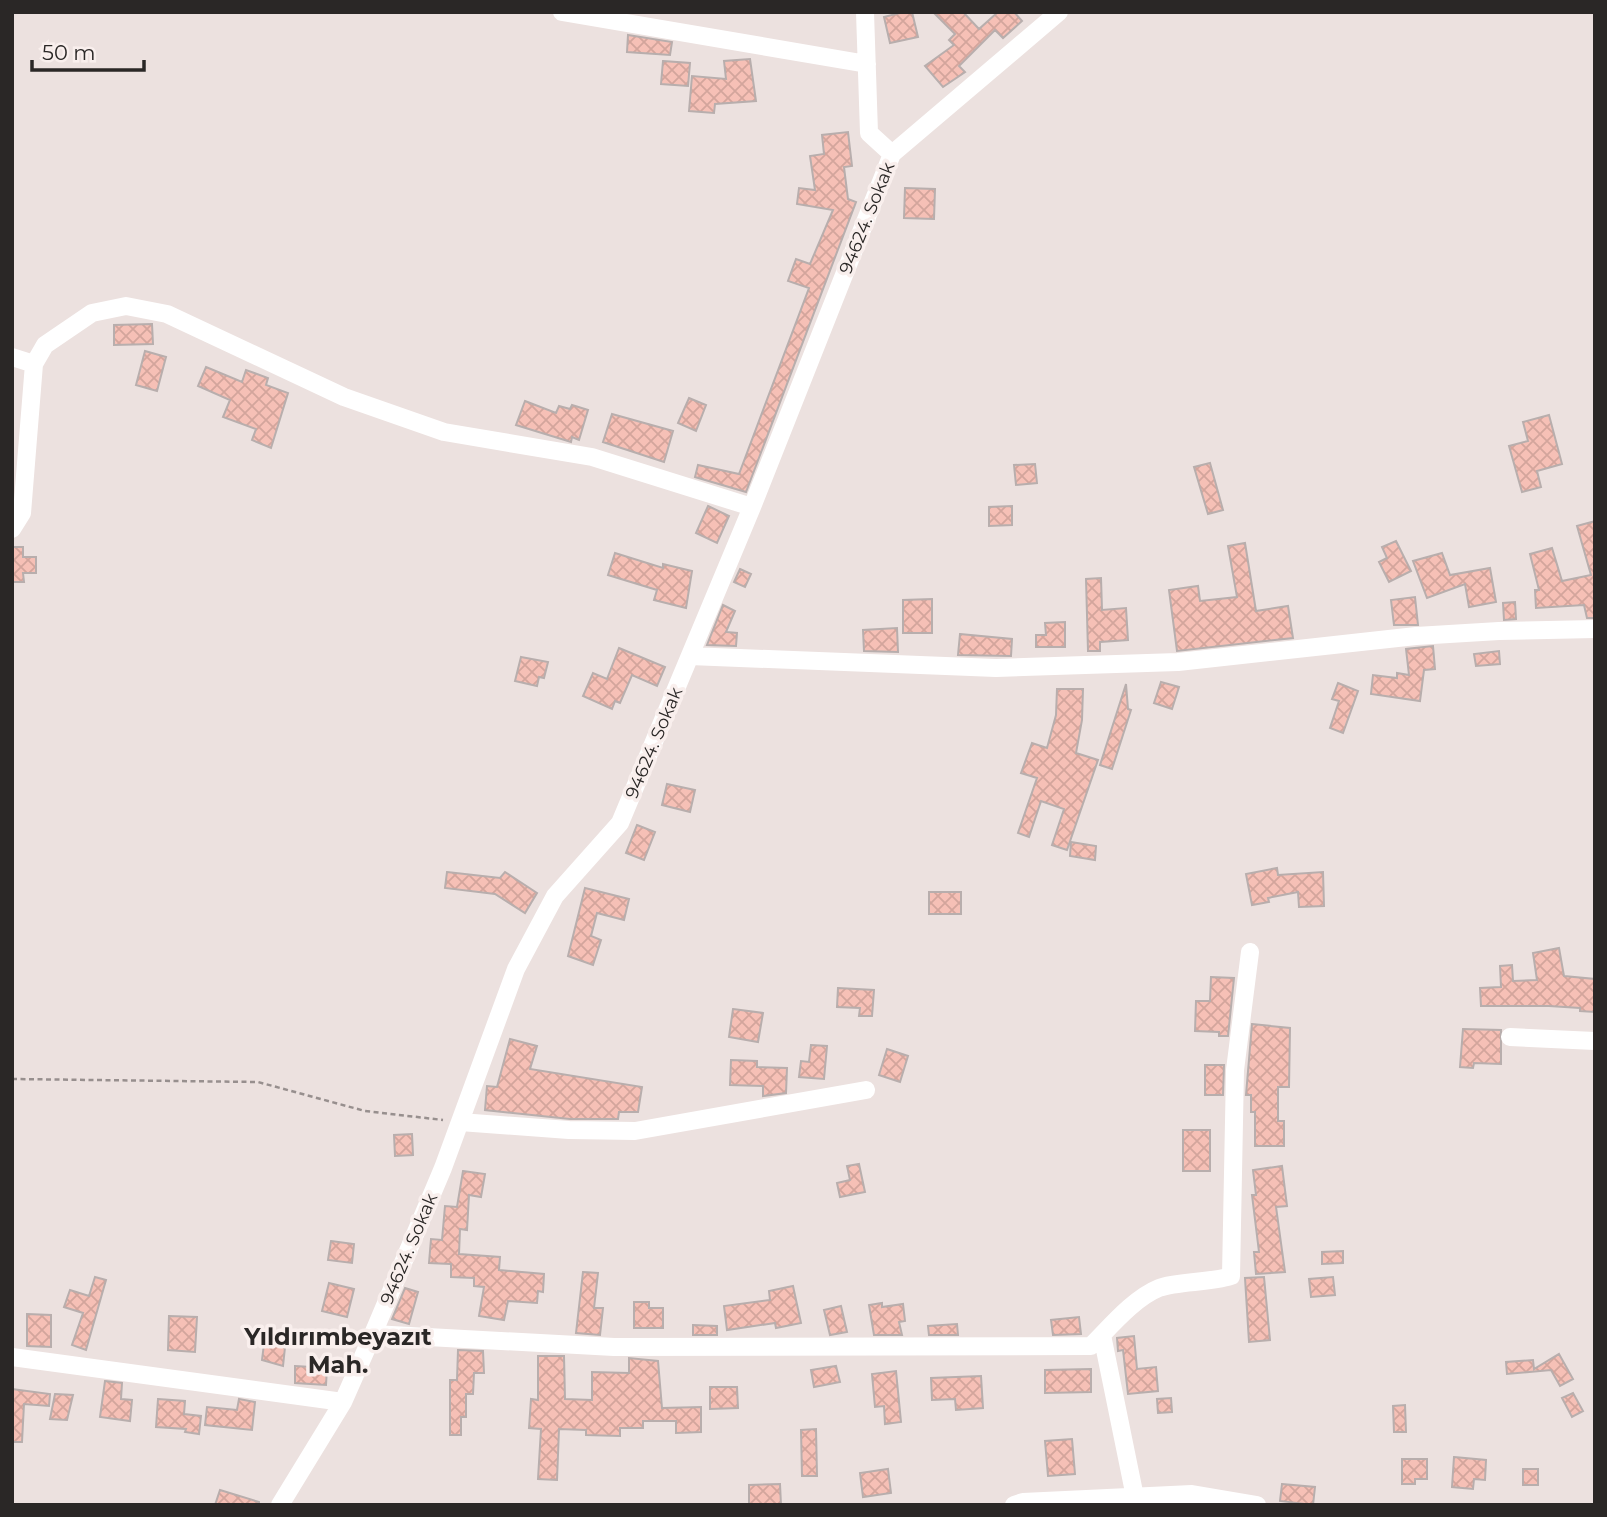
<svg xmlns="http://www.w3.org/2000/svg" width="1607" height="1517" font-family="Montserrat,sans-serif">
<defs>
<pattern id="building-cross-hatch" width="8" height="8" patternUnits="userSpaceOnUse" patternTransform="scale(1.75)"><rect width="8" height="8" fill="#f6c0b6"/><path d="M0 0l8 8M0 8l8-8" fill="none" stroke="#d3a59c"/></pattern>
</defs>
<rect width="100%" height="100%" fill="#ece1df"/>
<path fill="url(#building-cross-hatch)" stroke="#b8aead" stroke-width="2" d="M 904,12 L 912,12 L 918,37 L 890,43 L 884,17 Z
M 933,12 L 963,12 L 979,29 L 998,12 L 1014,12 L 1022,21 L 1003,38 L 995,30 L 959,66 L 965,72 L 943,87 L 925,66 L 954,45 L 949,40 L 955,34 Z
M 628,35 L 672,42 L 670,55 L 627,52 Z
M 750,59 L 756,101 L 715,104 L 714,113 L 689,111 L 692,76 L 726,79 L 724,61 Z
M 663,61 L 690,63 L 688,86 L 661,84 Z
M 848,132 L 852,166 L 844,167 L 848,199 L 856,202 L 746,492 L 695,477 L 698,465 L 739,474 L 809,288 L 788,281 L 796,259 L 810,264 L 833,210 L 797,204 L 799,188 L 815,190 L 810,156 L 824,154 L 822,135 Z
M 905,188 L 935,189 L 934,219 L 904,218 Z
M 152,324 L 153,344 L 114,345 L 114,325 Z
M 145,351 L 166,357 L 157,391 L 136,385 Z
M 206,367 L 242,382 L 246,370 L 268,378 L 266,385 L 288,393 L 271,448 L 252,440 L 256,429 L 223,417 L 230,400 L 198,386 Z
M 689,398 L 706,405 L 696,431 L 678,423 Z
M 525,401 L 556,413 L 559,406 L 570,409 L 572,405 L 588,410 L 579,440 L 572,437 L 571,442 L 516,425 Z
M 612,414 L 673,431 L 664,462 L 603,442 Z
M 1549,415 L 1562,464 L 1537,471 L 1541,487 L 1522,492 L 1509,446 L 1528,441 L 1523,422 Z
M 1210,463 L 1223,510 L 1208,514 L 1194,467 Z
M 1035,464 L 1037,483 L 1016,485 L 1014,465 Z
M 708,506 L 729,516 L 717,543 L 696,533 Z
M 1012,506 L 1012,525 L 989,526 L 989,507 Z
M 1595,521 L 1595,618 L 1587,618 L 1584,605 L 1536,608 L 1535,590 L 1539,590 L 1530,554 L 1552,548 L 1562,581 L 1591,575 L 1577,526 Z
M 1396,541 L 1411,571 L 1389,582 L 1379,562 L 1387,558 L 1382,547 Z
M 1245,543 L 1256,611 L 1288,606 L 1293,638 L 1177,651 L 1169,590 L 1198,586 L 1200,601 L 1237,597 L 1228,546 Z
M 12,547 L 23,547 L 23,557 L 36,557 L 36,573 L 23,573 L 24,582 L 12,582 Z
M 615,553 L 663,568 L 663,564 L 692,571 L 686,608 L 654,600 L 657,590 L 608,575 Z
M 1442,553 L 1450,575 L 1490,568 L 1496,602 L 1469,607 L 1465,584 L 1427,598 L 1413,561 Z
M 740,569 L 751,574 L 745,587 L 734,582 Z
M 1101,578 L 1102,610 L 1126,608 L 1128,640 L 1100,642 L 1100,651 L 1088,651 L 1086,579 Z
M 1415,597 L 1418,625 L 1394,625 L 1391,600 Z
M 932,599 L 932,633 L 903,633 L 903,600 Z
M 1515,602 L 1516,619 L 1504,620 L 1503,603 Z
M 723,605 L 735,611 L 726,632 L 737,633 L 736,646 L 707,645 Z
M 1065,622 L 1065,647 L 1036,647 L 1036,635 L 1046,635 L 1045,623 Z
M 897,628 L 898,652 L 864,651 L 863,630 Z
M 960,634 L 1012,639 L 1011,656 L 958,655 Z
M 1433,646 L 1435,669 L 1424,670 L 1420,701 L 1371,694 L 1373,675 L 1397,678 L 1397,673 L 1409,675 L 1406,649 Z
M 619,648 L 665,667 L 657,686 L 632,675 L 620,703 L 615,701 L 612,709 L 583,696 L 593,673 L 607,679 Z
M 1499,651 L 1500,664 L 1476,666 L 1474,654 Z
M 521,657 L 548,662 L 544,678 L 539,677 L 537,686 L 515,681 Z
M 1161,682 L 1179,687 L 1172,709 L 1154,703 Z
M 1338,683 L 1358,691 L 1343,733 L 1330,728 L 1339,701 L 1332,699 Z
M 1126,684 L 1128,709 L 1131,710 L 1112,769 L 1100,765 Z
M 1057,689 L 1083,689 L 1082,720 L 1076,753 L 1098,760 L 1067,850 L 1052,845 L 1064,809 L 1041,801 L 1029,837 L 1018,833 L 1037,778 L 1021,773 L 1032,743 L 1047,748 L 1056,715 Z
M 667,784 L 695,790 L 690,812 L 662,805 Z
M 637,825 L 655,832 L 644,860 L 626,853 Z
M 1071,842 L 1096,846 L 1095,860 L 1070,856 Z
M 1277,868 L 1278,875 L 1323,872 L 1324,906 L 1299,907 L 1298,892 L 1268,898 L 1269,902 L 1252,905 L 1246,874 Z
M 447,872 L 500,878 L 505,872 L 537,893 L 525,913 L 495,894 L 445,888 Z
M 585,888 L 629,899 L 624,920 L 597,913 L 591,936 L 601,940 L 593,965 L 568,956 Z
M 929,892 L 961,892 L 961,914 L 929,914 Z
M 1559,948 L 1564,976 L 1595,979 L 1595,1012 L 1580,1011 L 1580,1008 L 1549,1006 L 1481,1006 L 1480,988 L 1501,987 L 1500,966 L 1512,965 L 1513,981 L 1537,980 L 1533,953 Z
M 1211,977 L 1234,978 L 1228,1036 L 1219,1036 L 1219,1032 L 1195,1031 L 1196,1001 L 1210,1001 Z
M 838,988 L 874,990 L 872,1016 L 859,1016 L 860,1008 L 837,1007 Z
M 733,1009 L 763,1013 L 758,1042 L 729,1037 Z
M 1252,1024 L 1290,1028 L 1289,1087 L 1278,1087 L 1278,1121 L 1284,1121 L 1284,1146 L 1255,1146 L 1255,1112 L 1251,1112 L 1251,1095 L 1246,1095 Z
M 1463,1029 L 1501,1030 L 1501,1064 L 1474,1063 L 1473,1068 L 1460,1067 Z
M 510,1039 L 537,1046 L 530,1069 L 642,1087 L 638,1112 L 619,1112 L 618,1119 L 570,1119 L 485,1110 L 487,1086 L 497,1087 Z
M 811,1045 L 827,1046 L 824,1079 L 799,1077 L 801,1061 L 809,1062 Z
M 887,1049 L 908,1056 L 900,1082 L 879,1075 Z
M 731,1060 L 757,1061 L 757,1067 L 787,1068 L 786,1093 L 763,1096 L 763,1086 L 730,1085 Z
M 1205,1065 L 1224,1065 L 1223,1095 L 1205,1095 Z
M 1183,1130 L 1210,1130 L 1210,1171 L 1183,1171 Z
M 412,1134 L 413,1155 L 395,1156 L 394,1135 Z
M 859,1164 L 865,1192 L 840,1197 L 837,1183 L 850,1180 L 847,1166 Z
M 1282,1166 L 1287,1206 L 1276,1207 L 1285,1272 L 1256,1274 L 1254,1252 L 1259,1252 L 1252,1195 L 1256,1195 L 1253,1170 Z
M 463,1171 L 485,1174 L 481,1197 L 469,1195 L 467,1230 L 460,1229 L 459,1254 L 500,1257 L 499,1270 L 544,1274 L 543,1292 L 538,1291 L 537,1303 L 508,1301 L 504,1320 L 479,1316 L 484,1287 L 474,1286 L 474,1278 L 451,1277 L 451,1264 L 429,1263 L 431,1239 L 442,1240 L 445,1206 L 457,1207 Z
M 331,1241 L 354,1244 L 352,1263 L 328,1260 Z
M 1343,1251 L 1343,1263 L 1322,1264 L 1322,1252 Z
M 583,1272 L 598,1273 L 594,1308 L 603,1308 L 600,1335 L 576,1333 Z
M 95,1277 L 106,1280 L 86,1350 L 72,1345 L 83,1313 L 64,1307 L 70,1290 L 89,1296 Z
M 1264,1277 L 1270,1340 L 1249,1342 L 1245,1278 Z
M 1333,1277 L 1335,1295 L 1311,1297 L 1309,1279 Z
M 329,1283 L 354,1289 L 347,1317 L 322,1311 Z
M 793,1286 L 801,1323 L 776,1328 L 775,1323 L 727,1330 L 724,1306 L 770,1300 L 769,1291 Z
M 405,1288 L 418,1292 L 409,1324 L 392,1319 Z
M 634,1302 L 649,1302 L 649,1308 L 663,1308 L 663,1328 L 634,1328 Z
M 882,1303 L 882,1307 L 903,1304 L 905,1321 L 899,1322 L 902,1335 L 874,1335 L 869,1305 Z
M 841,1306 L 847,1332 L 830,1335 L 824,1310 Z
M 27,1314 L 51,1315 L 51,1347 L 27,1346 Z
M 169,1316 L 197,1317 L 195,1352 L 168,1350 Z
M 1079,1317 L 1081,1334 L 1053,1335 L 1051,1320 Z
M 957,1324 L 958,1335 L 929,1335 L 928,1326 Z
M 693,1325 L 717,1326 L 717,1335 L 693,1335 Z
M 265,1336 L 286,1338 L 283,1366 L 262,1360 Z
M 1134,1336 L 1137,1369 L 1156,1367 L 1158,1391 L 1128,1394 L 1123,1350 L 1118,1351 L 1117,1338 Z
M 458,1350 L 483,1351 L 484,1373 L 474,1373 L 473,1394 L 466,1394 L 466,1417 L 461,1417 L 461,1435 L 450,1435 L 450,1380 L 457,1380 Z
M 1559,1354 L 1573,1379 L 1560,1386 L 1551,1370 L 1507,1374 L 1506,1362 L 1533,1360 L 1534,1369 Z
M 538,1356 L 564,1356 L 565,1399 L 592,1400 L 592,1372 L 629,1373 L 629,1358 L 658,1361 L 662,1408 L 701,1407 L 701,1432 L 676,1433 L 676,1421 L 643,1421 L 643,1428 L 620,1428 L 620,1436 L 586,1435 L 586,1430 L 559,1429 L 557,1480 L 538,1479 L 541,1429 L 529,1428 L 531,1399 L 538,1400 Z
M 295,1366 L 327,1368 L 326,1385 L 295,1383 Z
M 836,1366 L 840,1382 L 814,1387 L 811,1370 Z
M 1091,1369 L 1091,1392 L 1045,1393 L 1045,1370 Z
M 896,1371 L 901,1422 L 885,1424 L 884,1406 L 875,1407 L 872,1374 Z
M 981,1376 L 983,1408 L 956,1410 L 955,1399 L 932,1400 L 931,1378 Z
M 105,1381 L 122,1383 L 121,1399 L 132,1400 L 130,1421 L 100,1417 Z
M 710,1387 L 737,1387 L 738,1408 L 710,1409 Z
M 12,1389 L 50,1394 L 49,1406 L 24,1404 L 22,1442 L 12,1442 Z
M 1573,1393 L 1583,1411 L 1572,1417 L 1562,1398 Z
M 55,1394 L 73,1395 L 67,1420 L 50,1419 Z
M 1171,1398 L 1172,1412 L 1158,1413 L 1157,1399 Z
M 158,1399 L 185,1401 L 184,1414 L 201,1416 L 199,1434 L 185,1432 L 186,1429 L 156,1427 Z
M 239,1399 L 255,1402 L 252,1430 L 205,1425 L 207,1407 L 237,1410 Z
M 1405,1405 L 1406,1432 L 1394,1432 L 1393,1406 Z
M 816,1429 L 817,1476 L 802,1476 L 801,1430 Z
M 1072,1439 L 1075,1474 L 1048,1476 L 1045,1441 Z
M 1454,1457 L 1486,1460 L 1485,1480 L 1474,1479 L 1473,1489 L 1452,1487 Z
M 1402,1459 L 1427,1459 L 1427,1479 L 1415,1479 L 1415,1484 L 1402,1484 Z
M 888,1469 L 891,1493 L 863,1497 L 860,1473 Z
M 1523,1469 L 1538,1469 L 1538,1485 L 1523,1485 Z
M 780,1484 L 781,1505 L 749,1505 L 749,1485 Z
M 1282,1484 L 1315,1487 L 1313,1505 L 1280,1501 Z
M 220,1490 L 259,1502 L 259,1505 L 215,1505 Z"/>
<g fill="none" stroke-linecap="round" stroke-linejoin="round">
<path stroke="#978f8e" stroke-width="2.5" stroke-dasharray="5 3.5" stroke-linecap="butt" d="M 12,1079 L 258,1082 L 365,1111 L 443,1120"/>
<path stroke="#fff" stroke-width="18" d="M 562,12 L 867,64
M 865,12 L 869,133 L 892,154
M 12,357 L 34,364 L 45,345 L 92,313 L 126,306 L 167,314 L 344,397 L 444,432 L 592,457 L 752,507
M 12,529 L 22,513 L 34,364
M 690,656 L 996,668 L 1178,662 L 1416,636 L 1499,631 L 1595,629
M 1510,1037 L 1595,1041
M 460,1122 L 569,1130 L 635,1131 L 866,1090
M 373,1334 L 614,1347 L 1091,1346 C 1110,1327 1134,1298 1159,1288 C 1177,1281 1209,1283 1231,1276 L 1235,1070 L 1250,952
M 1102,1335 L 1135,1497
M 12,1357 L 343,1402
M 280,1505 L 343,1402 L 373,1334 L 443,1168 L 516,969 L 555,896 L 620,823 L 752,507 L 892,154 L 1059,12
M 1014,1505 L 1023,1502 L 1192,1494 L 1257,1505"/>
</g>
<g text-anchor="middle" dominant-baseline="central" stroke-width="7" stroke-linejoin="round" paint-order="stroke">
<g font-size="18" fill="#2a2726" stroke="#f9efed">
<text transform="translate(867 218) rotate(-68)">94624. Sokak</text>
<text transform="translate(654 743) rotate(-67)">94624. Sokak</text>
<text transform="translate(409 1249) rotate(-67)">94624. Sokak</text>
</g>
<g font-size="24" font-weight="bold" fill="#2a2726" stroke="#f9efed">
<text x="338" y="1336">Yıldırımbeyazıt<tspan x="338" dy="28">Mah.</tspan></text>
</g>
</g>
<rect width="1607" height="1517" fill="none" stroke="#2a2726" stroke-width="28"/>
<path d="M32 60v10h112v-10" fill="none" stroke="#2a2726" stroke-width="3.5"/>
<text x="42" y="60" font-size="21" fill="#2a2726" stroke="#f9efed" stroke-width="5" paint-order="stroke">50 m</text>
</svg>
